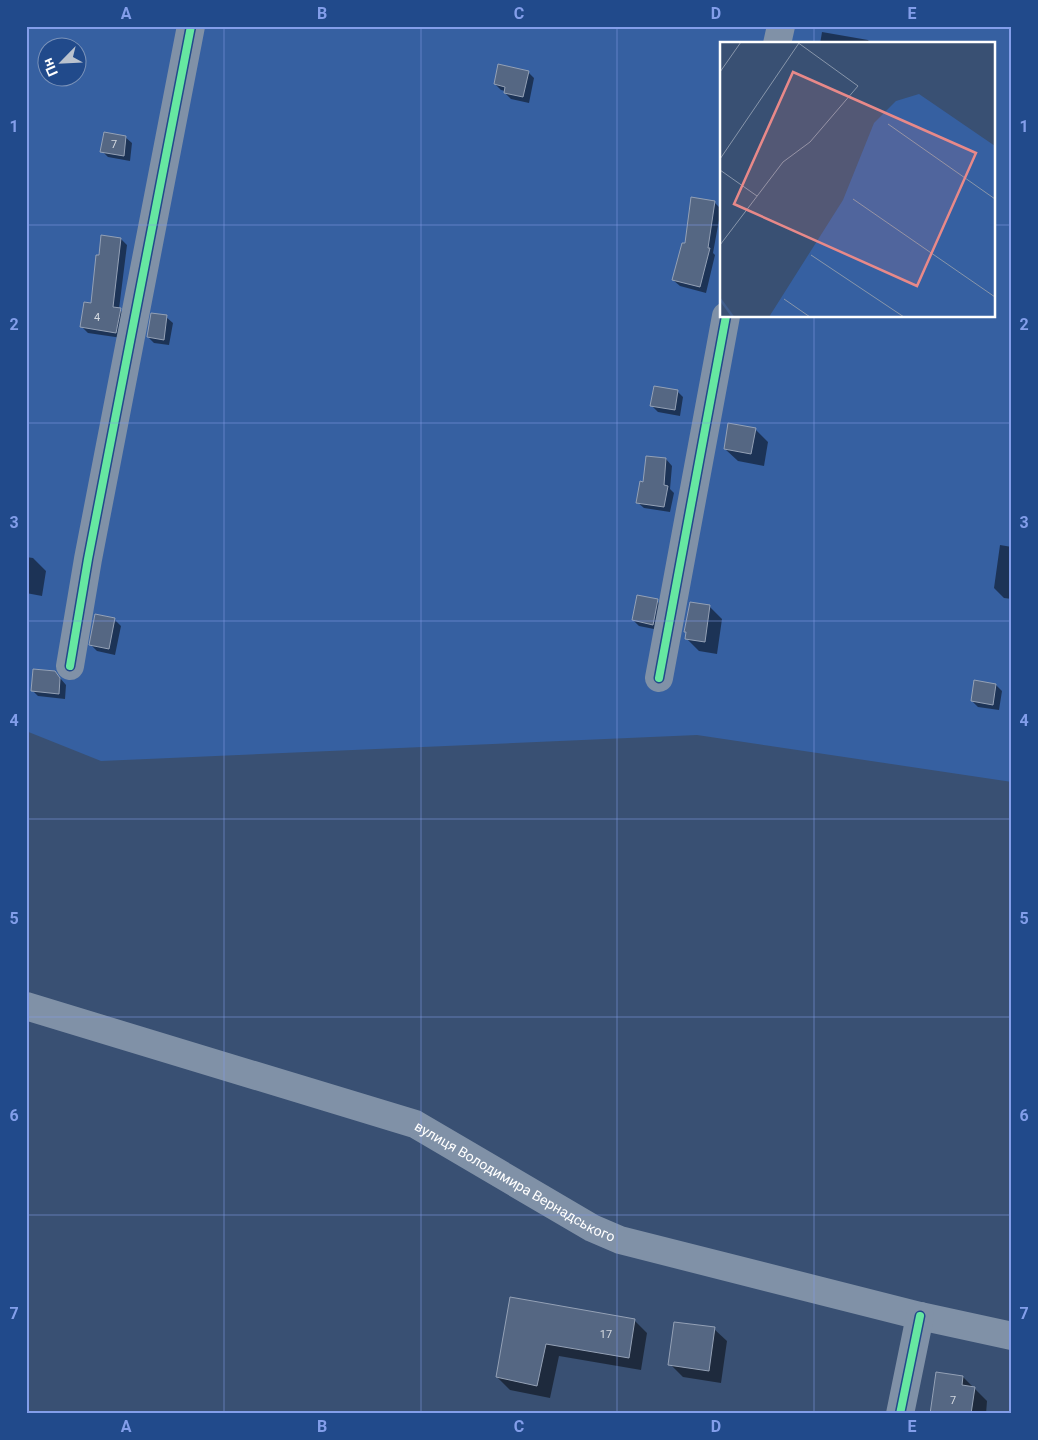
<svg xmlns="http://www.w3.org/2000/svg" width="1038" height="1440" font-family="Roboto,sans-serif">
<rect width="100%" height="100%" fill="#395073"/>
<path fill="#3660a1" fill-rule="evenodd" d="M 26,26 L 1012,26 L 1012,782 L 697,735 L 101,761 L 26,731 ZM 722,44 L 994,44 L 994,316 L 722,316 ZM 48,48 L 78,48 L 78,78 L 48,78 Z"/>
<path fill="#0007" d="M 822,32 L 868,40 L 871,44 L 820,44 Z
M 528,72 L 534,78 L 529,103 L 511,99 L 505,93 L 505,91 L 501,90 L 495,84 Z
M 125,137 L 132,143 L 130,161 L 108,157 L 102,151 Z
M 715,203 L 721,209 L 713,253 L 715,255 L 706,293 L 680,286 L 673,280 Z
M 121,239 L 127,245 L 119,309 L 126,316 L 122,338 L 88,333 L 82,327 L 92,304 L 100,256 Z
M 166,317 L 173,323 L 169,345 L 154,343 L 148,337 Z
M 677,391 L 683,397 L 680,416 L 658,412 L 652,406 Z
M 755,429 L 768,442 L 764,466 L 738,461 L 725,449 Z
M 666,459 L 672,466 L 670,489 L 674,493 L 670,512 L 644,508 L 637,502 L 644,483 Z
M 1000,545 L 1012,547 L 1012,599 L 1004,598 L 994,588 Z
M 26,557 L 33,558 L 46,571 L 42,596 L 26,593 Z
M 657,601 L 663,607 L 659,630 L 639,626 L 633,620 Z
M 709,606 L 722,619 L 717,654 L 699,651 L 686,638 L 687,633 L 685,631 Z
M 114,619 L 121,626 L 115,655 L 97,651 L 91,645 Z
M 55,672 L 66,685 L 65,699 L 38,696 L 32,690 Z
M 996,685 L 1002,691 L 999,710 L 978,707 L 972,701 Z
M 511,1298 L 634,1320 L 647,1333 L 641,1370 L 559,1356 L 550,1398 L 510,1390 L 497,1377 Z
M 714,1329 L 727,1341 L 721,1383 L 683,1377 L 670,1364 Z
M 963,1377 L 987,1401 L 986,1414 L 932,1414 Z"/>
<path fill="#556783" stroke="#94a1b6" d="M 498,64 L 529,71 L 523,97 L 504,93 L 505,87 L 494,84 Z
M 104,132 L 126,136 L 124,156 L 100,152 Z
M 691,197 L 715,201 L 708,248 L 710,248 L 700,287 L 672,280 L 682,243 L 685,243 Z
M 101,235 L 121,238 L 113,307 L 121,308 L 116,333 L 80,327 L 84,302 L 91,303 L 96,255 L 99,255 Z
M 151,313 L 167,315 L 164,340 L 147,337 Z
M 654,386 L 678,390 L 675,410 L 650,406 Z
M 728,423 L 756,428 L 751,454 L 724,449 Z
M 646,456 L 666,458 L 664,485 L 668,486 L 664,507 L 636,503 L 640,481 L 643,482 Z
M 637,595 L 658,599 L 653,625 L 632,620 Z
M 690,602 L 710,605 L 705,642 L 685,639 L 686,632 L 684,632 Z
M 95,614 L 115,618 L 109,649 L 89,645 Z
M 33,669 L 55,671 L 60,678 L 59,694 L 31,691 Z
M 974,680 L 996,684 L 993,705 L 971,701 Z
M 510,1297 L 635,1319 L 629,1358 L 546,1344 L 537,1386 L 496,1377 Z
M 674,1322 L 715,1327 L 709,1371 L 668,1365 Z
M 936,1372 L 963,1376 L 962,1385 L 975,1387 L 971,1414 L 930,1414 Z"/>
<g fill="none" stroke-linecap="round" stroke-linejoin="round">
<g stroke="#8091a7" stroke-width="28">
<path d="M 777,44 L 781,26"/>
<path d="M 70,666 L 88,559 L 191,26"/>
<path d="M 659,678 L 726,316"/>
<path id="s1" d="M 26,1006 L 415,1124 L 592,1228 L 620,1240 L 920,1316 L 1012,1336"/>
<path d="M 900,1414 L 920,1316"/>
</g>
<defs>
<path id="cycleway" d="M 70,666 L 88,559 L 191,26
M 659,678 L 726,316
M 900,1414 L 920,1316"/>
</defs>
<use href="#cycleway" stroke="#214a8b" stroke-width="11"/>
<use href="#cycleway" stroke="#66e7a1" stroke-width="8"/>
</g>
<path fill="none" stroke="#839eea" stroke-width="1" stroke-opacity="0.55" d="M 224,26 L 224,1414M 421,26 L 421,1414M 617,26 L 617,1414M 814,26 L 814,44M 26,225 L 722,225M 994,225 L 1012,225M 814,316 L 814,1414M 26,423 L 1012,423M 26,621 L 1012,621M 26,819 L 1012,819M 26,1017 L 1012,1017M 26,1215 L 1012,1215"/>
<g text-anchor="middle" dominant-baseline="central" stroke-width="4.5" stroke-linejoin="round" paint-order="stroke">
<g font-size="11" fill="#d4d9e0">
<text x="114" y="144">7</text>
<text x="97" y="317">4</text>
<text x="606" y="1334">17</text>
<text x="953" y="1400">7</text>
</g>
<g font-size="14" fill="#fff" stroke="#214a8b">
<text stroke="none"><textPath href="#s1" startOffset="522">вулиця Володимира Вернадського</textPath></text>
</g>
</g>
<g transform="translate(720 42)">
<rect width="275" height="275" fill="#395073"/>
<path d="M 199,52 L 275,104 L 275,275 L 49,275 L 123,158 L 154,81 L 176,59 Z" fill="#3660a1"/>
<path fill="none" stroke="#405d8b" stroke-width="2.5" d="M 0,257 L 13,275"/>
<path fill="none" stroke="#8896ab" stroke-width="1" d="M 0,30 L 21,0M 168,82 L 275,157M 0,117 L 79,1M 0,128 L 37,154M 133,157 L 275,255M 0,203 L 63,120 L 90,100 L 138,44 L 77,0M 91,213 L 184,275M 64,257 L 90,275"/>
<path fill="#e88989" fill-opacity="0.15" stroke="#e88989" stroke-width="2.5" d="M 73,30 L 256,111 L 197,244 L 14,162 Z"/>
<rect width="275" height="275" fill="none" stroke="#fff" stroke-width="2.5"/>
</g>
<rect width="1038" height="1440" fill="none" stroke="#214a8b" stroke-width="55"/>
<g transform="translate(62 62) rotate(246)"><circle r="24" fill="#214a8b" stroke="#7a92b9"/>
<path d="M0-4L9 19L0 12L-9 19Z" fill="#bac2ce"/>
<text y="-8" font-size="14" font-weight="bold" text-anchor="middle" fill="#ffffff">Пн</text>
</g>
<rect x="28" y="28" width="982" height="1384" fill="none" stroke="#839eea" stroke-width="2"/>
<g font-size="16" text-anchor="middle" font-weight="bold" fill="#839eea">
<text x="126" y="19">A</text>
<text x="322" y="19">B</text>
<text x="519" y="19">C</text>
<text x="716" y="19">D</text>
<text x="912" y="19">E</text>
<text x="14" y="132">1</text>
<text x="1024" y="132">1</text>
<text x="14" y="330">2</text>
<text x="1024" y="330">2</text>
<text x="14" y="528">3</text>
<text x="1024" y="528">3</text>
<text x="14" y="726">4</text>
<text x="1024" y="726">4</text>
<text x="14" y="924">5</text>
<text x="1024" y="924">5</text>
<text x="14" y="1121">6</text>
<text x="1024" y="1121">6</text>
<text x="14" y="1319">7</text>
<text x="1024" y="1319">7</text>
<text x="126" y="1432">A</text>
<text x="322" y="1432">B</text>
<text x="519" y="1432">C</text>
<text x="716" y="1432">D</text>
<text x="912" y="1432">E</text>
</g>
</svg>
